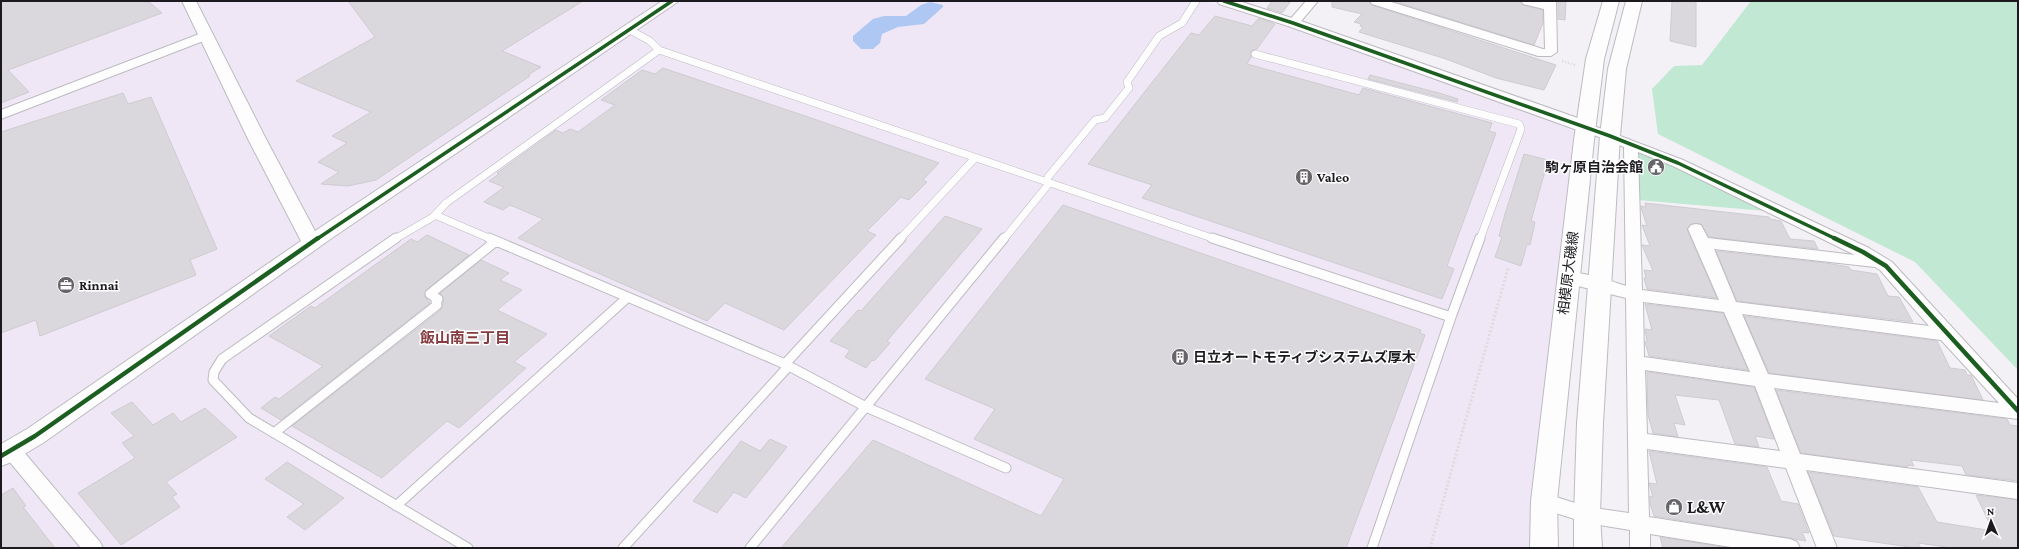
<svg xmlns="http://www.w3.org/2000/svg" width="2019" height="549" font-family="'Crimson Pro','Noto Sans JP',serif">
<rect width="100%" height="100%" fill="#f3f0f6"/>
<path fill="#efe7f5" d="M 1,1 L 1204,1 L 1291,28 L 1577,129 L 1547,548 L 1,548 Z"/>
<path fill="#c1e8d3" d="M 1751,1 L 2018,1 L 2018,370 L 1915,262 L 1658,134 L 1652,89 L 1674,66 L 1702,65 Z
M 1636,153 L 1645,154 L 1682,171 L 1765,211 L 1638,200 Z"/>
<path fill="#aec7f3" d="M 930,2 L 943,5 L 943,7 L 924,24 L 898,27 L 882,34 L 880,43 L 873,49 L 861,49 L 853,41 L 853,36 L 873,19 L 884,16 L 906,16 L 921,5 Z"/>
<path fill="#dad8dd" stroke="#cecbd1" d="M 1,1 L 148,1 L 162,13 L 8,70 L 29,92 L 1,103 Z
M 348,1 L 583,1 L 502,51 L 541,67 L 528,75 L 530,76 L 376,180 L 348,186 L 321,184 L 339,172 L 318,162 L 347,143 L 332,136 L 371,112 L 296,81 L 375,37 Z
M 1272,1 L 1291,1 L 1282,13 L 1267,8 Z
M 1332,1 L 1369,1 L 1372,5 L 1556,65 L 1544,90 L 1496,78 L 1446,59 L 1359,32 L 1363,27 L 1360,26 L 1361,24 L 1354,22 L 1362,14 L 1332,7 Z
M 1393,1 L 1520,1 L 1523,5 L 1543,10 L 1543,23 L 1534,45 Z
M 1558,1 L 1566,1 L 1565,20 L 1558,19 Z
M 1672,1 L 1696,1 L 1696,47 L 1670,41 Z
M 1215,16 L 1252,26 L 1259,18 L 1275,24 L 1257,49 L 1251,51 L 1251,57 L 1247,64 L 1359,95 L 1363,88 L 1492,123 L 1489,131 L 1496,133 L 1447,266 L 1454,269 L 1442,299 L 1142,198 L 1152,185 L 1088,164 L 1191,33 L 1199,35 Z
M 663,68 L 814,119 L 939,163 L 923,180 L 927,182 L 909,200 L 901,197 L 867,231 L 876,235 L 784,330 L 725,303 L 707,321 L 518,238 L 543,219 L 510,205 L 503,210 L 484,202 L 504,187 L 489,181 L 499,174 L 497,173 L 556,130 L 563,133 L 570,129 L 578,132 L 615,105 L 601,100 L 642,70 L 655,74 Z
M 1370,75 L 1439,93 L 1458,99 L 1457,102 L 1368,79 Z
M 123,93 L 128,104 L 151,97 L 217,249 L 190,260 L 196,275 L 40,336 L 36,320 L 1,333 L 1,132 Z
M 1524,154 L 1548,160 L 1531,221 L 1535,222 L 1530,245 L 1527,244 L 1521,266 L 1495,257 L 1502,237 L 1499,236 L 1505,214 Z
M 1645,203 L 1769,217 L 1770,219 L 1781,221 L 1790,239 L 1814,241 L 1818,249 L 1709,237 L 1701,224 L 1691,224 L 1687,230 L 1717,298 L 1647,289 L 1644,278 L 1646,278 L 1644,270 L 1653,271 L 1642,245 L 1650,246 L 1642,225 L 1647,226 L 1641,208 L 1641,206 L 1646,207 Z
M 1063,205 L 1421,330 L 1420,333 L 1425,335 L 1346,548 L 781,548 L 873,440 L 1041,516 L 1064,479 L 974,439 L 995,409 L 925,379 Z
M 945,216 L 982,229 L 887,341 L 890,343 L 874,361 L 872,360 L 866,368 L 845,357 L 850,350 L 830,341 L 858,310 L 861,311 Z
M 427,235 L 469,255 L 426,290 L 425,297 L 430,303 L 281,420 L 261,408 L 275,397 L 279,399 L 323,366 L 269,336 L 311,306 L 315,308 L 411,239 L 417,242 Z
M 1716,251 L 1826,263 L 1849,267 L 1851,270 L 1877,274 L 1888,296 L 1899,297 L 1913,322 L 1737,301 Z
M 481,260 L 509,273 L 500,280 L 522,290 L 497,310 L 547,334 L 514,362 L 526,368 L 459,428 L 447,421 L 382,478 L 292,426 L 441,310 L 444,300 L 440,293 Z
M 1645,304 L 1723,313 L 1748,370 L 1649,356 L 1645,342 L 1647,341 L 1645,329 L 1652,330 Z
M 1744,316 L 1937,341 L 1950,368 L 1965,370 L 1967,375 L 1971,375 L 1983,400 L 1769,373 Z
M 1647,372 L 1754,387 L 1774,439 L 1755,436 L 1759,447 L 1735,444 L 1719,400 L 1675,395 L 1685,425 L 1674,423 L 1678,437 L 1653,433 L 1648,415 Z
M 1776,390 L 2007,419 L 2010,425 L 2018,426 L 2018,481 L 1966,475 L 1962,466 L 1911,460 L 1914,466 L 1907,465 L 1908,467 L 1801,453 Z
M 132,402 L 153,425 L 173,413 L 181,422 L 205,408 L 237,437 L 166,482 L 177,494 L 172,497 L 180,507 L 121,545 L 78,493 L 135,458 L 122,443 L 134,436 L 111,413 Z
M 770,439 L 787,447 L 746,498 L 734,492 L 717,513 L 693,501 L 741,441 L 760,451 Z
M 1649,451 L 1767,467 L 1781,501 L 1798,504 L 1809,533 L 1802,532 L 1806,541 L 1654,516 L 1650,504 L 1650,496 L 1653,497 L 1649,483 L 1657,484 Z
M 287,462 L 344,498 L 305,530 L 287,517 L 304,504 L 265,479 Z
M 1808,472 L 1918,487 L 1937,522 L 1993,531 L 1976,495 L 2018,500 L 2018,548 L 1953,548 L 1918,543 L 1921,548 L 1916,548 L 1834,536 Z
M 13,488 L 26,506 L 23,507 L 55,548 L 1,548 L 1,495 Z
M 1660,537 L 1728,548 L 1663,548 Z"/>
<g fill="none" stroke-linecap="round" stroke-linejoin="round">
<defs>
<path id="service-far1" d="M 630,30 L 650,41 L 659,50 L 1215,239
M 1255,54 L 1519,124 L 1521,129 L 1480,239
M 435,215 L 491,239
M 395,239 L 433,217 L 446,203 L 659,50
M 900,239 L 975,158
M 1004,239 L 1047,186 L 1048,177 L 1095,120 L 1105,118 L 1129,88 L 1127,82 L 1159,36 L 1182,23 L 1196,1"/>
<path id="service" d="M 396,238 L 222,359 L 214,372 L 213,380 L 249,418 L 468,548
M 489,238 L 785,364 L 866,407 L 1006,468
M 1212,238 L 1451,317
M 274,433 L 437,305 L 436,301 L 438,299 L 430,294 L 496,241
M 396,506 L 628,297
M 623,548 L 786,369 L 785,364 L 901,238
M 750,548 L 1004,238
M 1372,548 L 1451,317 L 1480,238"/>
<path id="minor" d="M 1306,1 L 1318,1 L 1297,26 L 1289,26 L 1287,23 Z
M 1370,1 L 1388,1 L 1543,49 L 1545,49 L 1544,9 L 1523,4 L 1521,1 L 1556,1 L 1557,52 L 1551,56 L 1538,56 L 1372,4 Z
M 207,31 L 213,35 L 211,38 L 1,119 L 1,110 Z
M 1586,123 L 1683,160 L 1869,248 L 1892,262 L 2018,399 L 2018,419 L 1774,388 L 1800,454 L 2018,483 L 2018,499 L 1806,470 L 1837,548 L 1817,548 L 1786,468 L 1647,449 L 1649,517 L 1790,539 L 1797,542 L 1800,548 L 1737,548 L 1650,534 L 1650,548 L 1630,548 L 1630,530 L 1587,523 L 1537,507 L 1534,501 L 1537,495 L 1544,493 L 1587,507 L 1629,513 L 1626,298 L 1562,282 L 1560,278 L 1562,274 C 1578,269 1610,281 1626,286 L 1624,147 L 1581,130 L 1579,127 L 1581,124 ZM 1638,152 L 1673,166 L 1855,255 L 1708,238 L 1701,225 L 1696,224 L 1691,225 L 1688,229 L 1719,300 L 1642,290 ZM 1714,249 L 1875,267 L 1880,270 L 1929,326 L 1736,302 ZM 1643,302 L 1724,312 L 1750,372 L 1644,357 ZM 1742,314 L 1941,340 L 1999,403 L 1768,374 ZM 1645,370 L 1755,386 L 1780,451 L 1647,434 Z
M 11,442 L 18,445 L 100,542 L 103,548 L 81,548 L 4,455 L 2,450 L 4,445 Z"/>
<path id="tertiary" d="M 182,1 L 196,1 L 266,139 L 315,231 L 662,1 L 679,1 L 332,238 L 43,443 L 9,463 L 1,466 L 1,444 L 27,429 L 301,241 L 248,139 Z
M 1217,1 L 1239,1 L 1298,20 L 1592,123 L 1595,127 L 1592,131 L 1586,132 L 1580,131 L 1288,26 L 1219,4 Z"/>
<path id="primary" d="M 1603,1 L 1619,1 L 1604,59 L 1594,140 L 1557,501 L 1558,548 L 1530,548 L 1531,501 L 1574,140 L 1586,59 Z
M 1626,1 L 1642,1 L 1626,69 L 1620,136 L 1603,423 L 1600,515 L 1602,548 L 1574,548 L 1574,515 L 1577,423 L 1600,136 L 1608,69 Z"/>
</defs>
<use href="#service-far1" stroke="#bdbbc0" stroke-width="8"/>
<use href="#service" stroke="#bdbbc0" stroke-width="11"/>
<use href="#minor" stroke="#bdbbc0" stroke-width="2"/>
<use href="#tertiary" stroke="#bdbbc0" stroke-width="2"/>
<use href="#primary" stroke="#bdbbc0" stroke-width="2"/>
<path stroke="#dddcde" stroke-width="2" stroke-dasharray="1.5 1.5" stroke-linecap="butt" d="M 1562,61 L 1575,65"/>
<path stroke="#dddcde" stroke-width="3" stroke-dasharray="2 2" stroke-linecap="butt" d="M 1430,548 L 1508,268"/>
<use href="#service-far1" stroke="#fdfdfe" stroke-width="7"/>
<use href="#service" stroke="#fdfdfe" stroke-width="9"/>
<use href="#minor" fill="#fdfdfe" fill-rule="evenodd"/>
<use href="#tertiary" fill="#fdfdfe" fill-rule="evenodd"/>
<use href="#primary" fill="#fdfdfe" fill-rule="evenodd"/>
<defs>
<path id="cycleway-far1" d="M 1224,1 L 1293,23 L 1610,136 L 1678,163 L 1836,239
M 317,239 L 672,1"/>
<path id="cycleway" d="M 1834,238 L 1863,252 L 1886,266 L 2018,411
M 1,456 L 35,436 L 318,238"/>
</defs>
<use href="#cycleway-far1" stroke="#fff" stroke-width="5.5"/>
<use href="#cycleway" stroke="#fff" stroke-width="7"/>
<use href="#cycleway-far1" stroke="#1b5e20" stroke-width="3.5"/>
<use href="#cycleway" stroke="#1b5e20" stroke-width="4.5"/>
</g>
<defs>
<symbol id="civic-disc" viewBox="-11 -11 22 22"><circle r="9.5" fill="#67656a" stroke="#fff"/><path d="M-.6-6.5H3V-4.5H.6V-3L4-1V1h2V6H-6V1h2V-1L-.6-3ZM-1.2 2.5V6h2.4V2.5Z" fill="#fff"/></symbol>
<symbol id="building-disc" viewBox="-11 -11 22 22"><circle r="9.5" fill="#67656a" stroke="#fff"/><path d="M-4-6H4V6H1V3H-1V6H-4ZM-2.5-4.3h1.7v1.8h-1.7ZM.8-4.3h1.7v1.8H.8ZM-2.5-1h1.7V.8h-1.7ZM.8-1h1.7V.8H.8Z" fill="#fff"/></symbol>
<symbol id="office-disc" viewBox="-11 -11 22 22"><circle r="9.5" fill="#67656a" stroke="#fff"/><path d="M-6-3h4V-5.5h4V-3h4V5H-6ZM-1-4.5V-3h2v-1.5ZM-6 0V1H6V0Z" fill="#fff"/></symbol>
<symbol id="shop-disc" viewBox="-11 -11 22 22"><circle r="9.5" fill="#67656a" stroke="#fff"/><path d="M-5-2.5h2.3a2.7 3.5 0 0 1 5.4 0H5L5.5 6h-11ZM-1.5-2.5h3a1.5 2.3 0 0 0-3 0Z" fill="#fff"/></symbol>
</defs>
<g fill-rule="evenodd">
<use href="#civic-disc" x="1646" y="157" width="20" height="20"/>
<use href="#building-disc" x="1294" y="167" width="20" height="20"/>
<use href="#office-disc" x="56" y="275" width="20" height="20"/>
<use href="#building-disc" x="1170" y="347" width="20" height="20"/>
<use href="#shop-disc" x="1664" y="497" width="20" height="20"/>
</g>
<g text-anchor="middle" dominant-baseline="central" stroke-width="3" stroke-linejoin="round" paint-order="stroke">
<g font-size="14" font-weight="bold" fill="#1c1a1f" stroke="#fff" text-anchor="start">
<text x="1643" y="167" text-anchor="end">駒ヶ原自治会館</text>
<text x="1317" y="177">Valeo</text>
<text x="79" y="285">Rinnai</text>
<text x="1193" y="357">日立オートモティブシステムズ厚木</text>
</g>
<g font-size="14" fill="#1c1a1f" stroke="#fff">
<text transform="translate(1568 273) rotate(-83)">相模原大磯線</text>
</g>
<g font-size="15" font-weight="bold" fill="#853c41" stroke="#fff">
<text x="465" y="338">飯山南三丁目</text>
</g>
<g font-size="17" font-weight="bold" fill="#1c1a1f" stroke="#fff" text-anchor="start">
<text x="1687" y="507">L&amp;W</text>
</g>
</g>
<rect width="2019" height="549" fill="none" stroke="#1c1a1f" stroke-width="4"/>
<g transform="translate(1991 521) rotate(358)" stroke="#ffffff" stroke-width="3" paint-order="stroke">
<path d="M0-3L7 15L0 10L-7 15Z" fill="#1c1a1f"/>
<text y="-6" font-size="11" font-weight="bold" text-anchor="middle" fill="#1c1a1f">N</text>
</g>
</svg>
